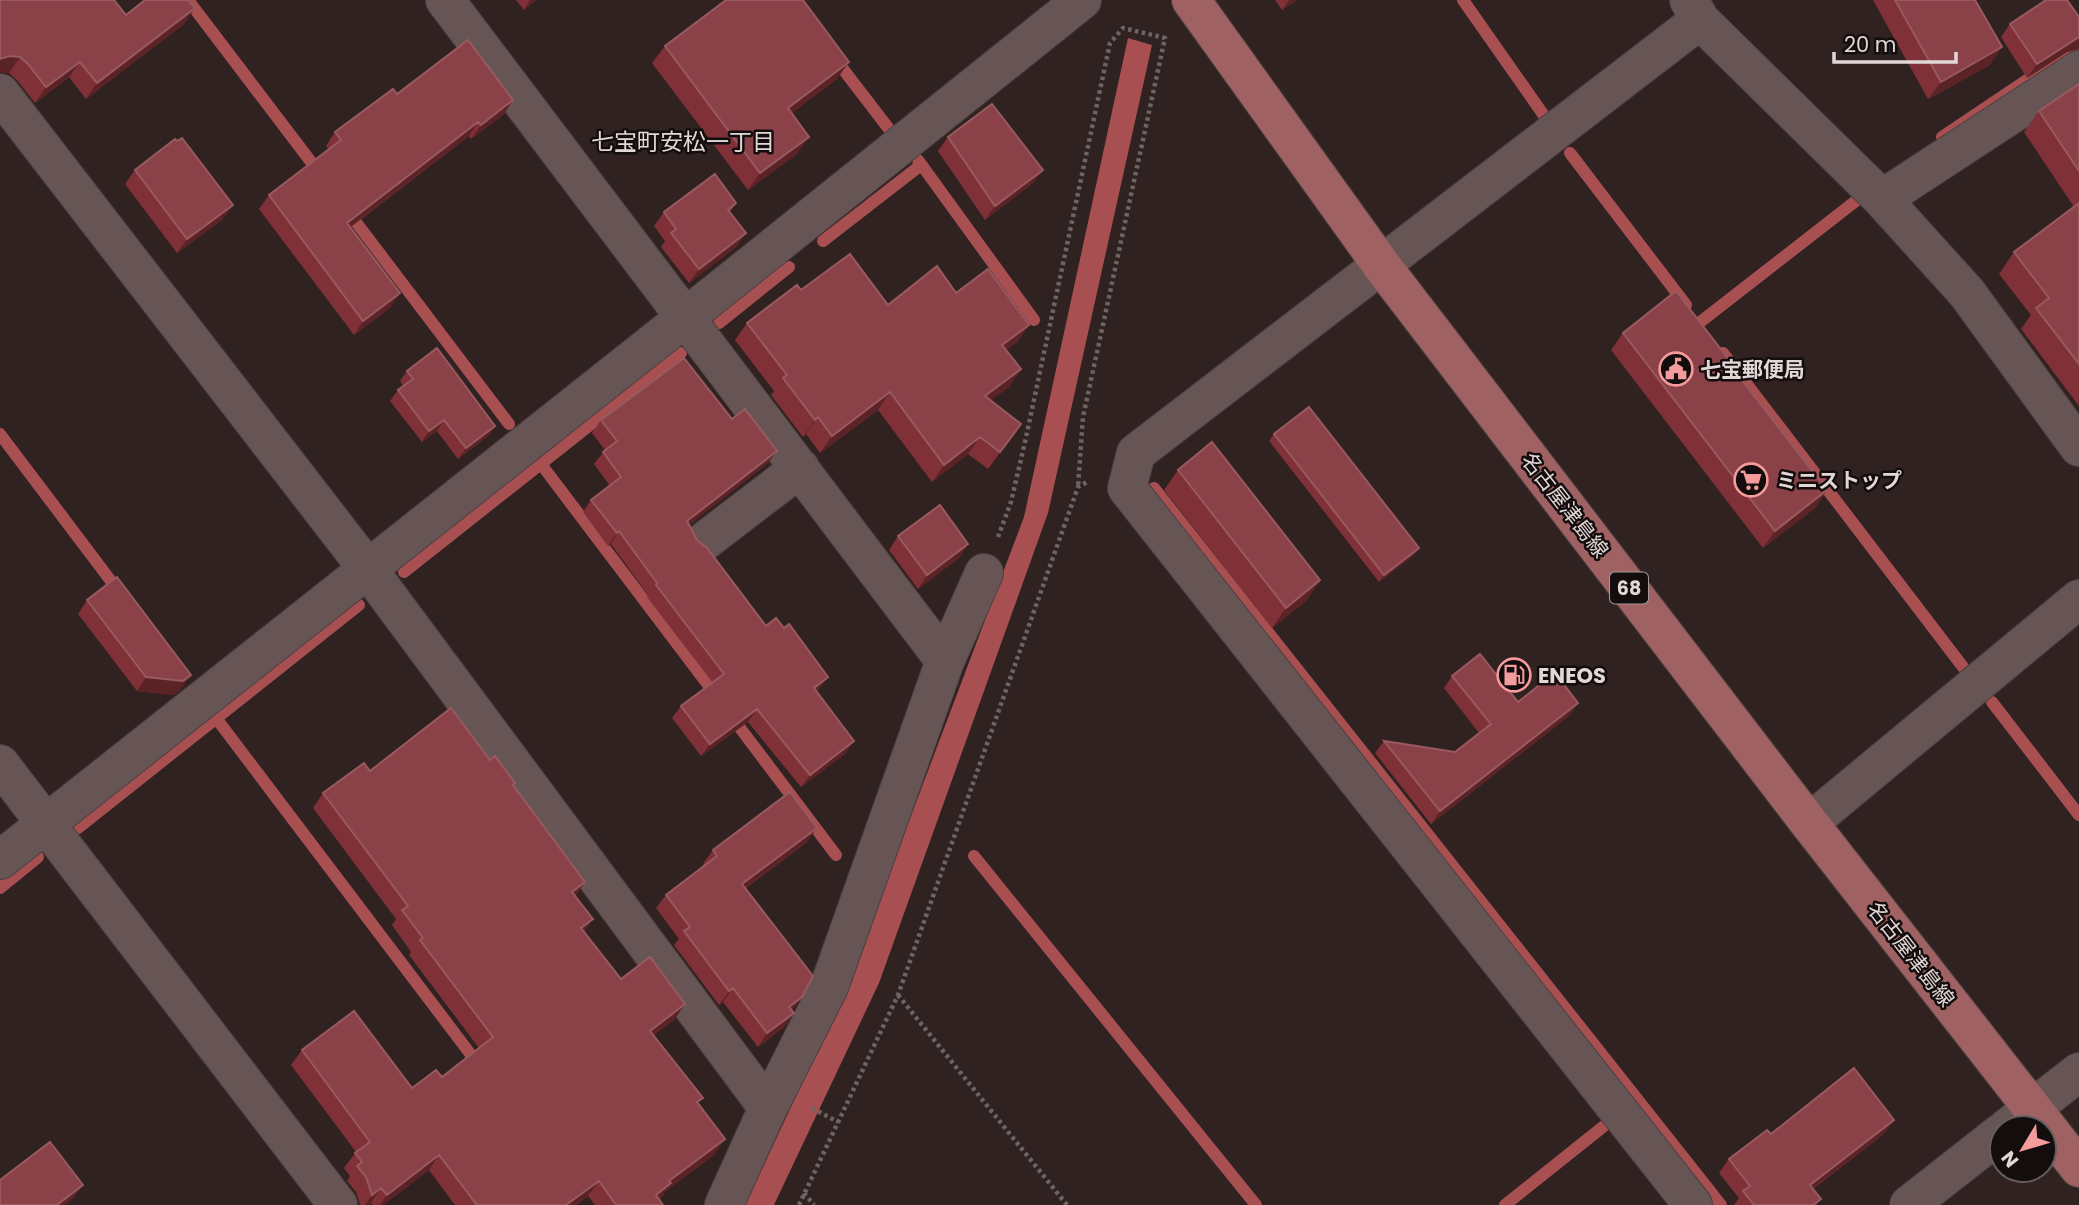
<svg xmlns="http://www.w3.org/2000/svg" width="2079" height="1205" font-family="Poppins,'Noto Sans JP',sans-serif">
<rect width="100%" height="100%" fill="#312222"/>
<path fill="#a74f51" d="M 1128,38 L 1152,45 L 1048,513 L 879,983 L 774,1205 L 745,1205 L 842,998 L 1024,517 Z"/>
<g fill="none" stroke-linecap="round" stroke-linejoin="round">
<path stroke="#a74f51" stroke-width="12" d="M 188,0 L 321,175
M 1463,0 L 1545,117
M 833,56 L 889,129
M 1942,137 L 2079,45
M 1570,153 L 1686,305
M 918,160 L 1034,320
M 346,209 L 509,424
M 823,241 L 921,165
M 719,323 L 789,267
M 1699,323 L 1857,200
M 1723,353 L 1963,667
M 0,434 L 120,593
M 541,464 L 718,698
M 1154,488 L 1721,1205
M 404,572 L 681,353
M 1992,702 L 2079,815
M 731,716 L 836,855
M 216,718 L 481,1068
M 78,828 L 359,605
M 974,856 L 1256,1205
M 0,888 L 38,857
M 1505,1205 L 1604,1126"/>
<defs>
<path id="minor" d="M 445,0 L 945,661 L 829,987 L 768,1108 L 724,1205
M 1689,0 L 1700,20 L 1882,199 L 1967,293 L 2079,447
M 0,93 L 367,568 L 768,1108
M 1882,199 L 2079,70
M 706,540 L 800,468
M 945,661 L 984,573
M 0,764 L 338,1205
M 1809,823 L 2079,599
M 0,860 L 686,317 L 1082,0
M 2007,1128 L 2079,1072
M 1693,1205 L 1127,488 L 1136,453 L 1700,20
M 1909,1205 L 2002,1132"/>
<path id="major" d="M 1191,0 L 1382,266 L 1809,823 L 2079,1168"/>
</defs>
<use href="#minor" stroke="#4d4040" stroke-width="40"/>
<use href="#major" stroke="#4d4040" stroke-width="40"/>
<path stroke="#706363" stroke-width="4.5" stroke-dasharray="3.5 3.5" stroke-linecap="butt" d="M 998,537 L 1011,502 L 1025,442 L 1110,43 L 1123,28 L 1165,38 L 1083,417 L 1078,487
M 898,995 L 1067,1205
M 812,1108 L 838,1122
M 804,1193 L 814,1205
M 799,1205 L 898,995 L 1078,487 L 1089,481"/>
<use href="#minor" stroke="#675555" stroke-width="38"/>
<use href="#major" stroke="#9f6162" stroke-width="38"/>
</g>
<path fill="#7f3137" d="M 0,0 L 126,15 L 184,24 L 86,99 L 69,77 L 35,103 L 17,80 L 9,73 L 0,72 Z
M 516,0 L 536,0 L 524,10 Z
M 1275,0 L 1297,0 L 1282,10 Z
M 1873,0 L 1975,0 L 1990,65 L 1928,99 Z
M 2079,17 L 2079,49 L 2067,52 L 2027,78 L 2001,37 L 2010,24 Z
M 665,46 L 837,79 L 792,113 L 797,154 L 748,190 L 652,63 Z
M 2079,84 L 2079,406 L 2021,329 L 2031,315 L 1999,274 L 2014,252 L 2074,207 L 2024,132 L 2039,111 Z
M 397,94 L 513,100 L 504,114 L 471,139 L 469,136 L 351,227 L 391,307 L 354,335 L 259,209 L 269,195 L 328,149 L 326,146 L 335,132 Z
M 948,137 L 1043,170 L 1033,183 L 985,220 L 938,151 Z
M 135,170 L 223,219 L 177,253 L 125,184 Z
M 736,203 L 730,212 L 746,233 L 736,247 L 689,283 L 661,247 L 665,241 L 654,226 L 664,212 Z
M 801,290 L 888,305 L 956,293 L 1029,325 L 1017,342 L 1006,350 L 1021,369 L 1009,387 L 991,400 L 1021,424 L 988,469 L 968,454 L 932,482 L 878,410 L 820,453 L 806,434 L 803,437 L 771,395 L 774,391 L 735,340 L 747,323 Z
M 1623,333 L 1731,367 L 1827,490 L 1815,508 L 1763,548 L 1611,350 Z
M 407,371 L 495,426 L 488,436 L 458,459 L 437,431 L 422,442 L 390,401 L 398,390 L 403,386 L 400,381 Z
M 732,419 L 777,451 L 768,463 L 689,525 L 697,540 L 766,626 L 784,628 L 828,677 L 819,689 L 817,691 L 845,754 L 801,787 L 748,722 L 701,756 L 672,718 L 681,706 L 713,683 L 647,597 L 648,595 L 611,544 L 608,546 L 583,512 L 591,500 L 610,486 L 594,464 L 605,450 L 592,433 L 601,420 Z
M 1274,434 L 1414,555 L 1379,582 L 1269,441 Z
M 1178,470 L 1320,580 L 1306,601 L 1272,628 L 1164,490 Z
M 898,536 L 968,544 L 959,558 L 918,589 L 889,550 Z
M 87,600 L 181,689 L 173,695 L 137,691 L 78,614 Z
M 1452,676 L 1518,702 L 1578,703 L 1569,716 L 1431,824 L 1375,753 L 1384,741 L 1455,752 L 1479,733 L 1444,688 Z
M 490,760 L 513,786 L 575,896 L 584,932 L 621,979 L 675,1019 L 654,1035 L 698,1103 L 715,1154 L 667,1190 L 659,1199 L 663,1205 L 595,1205 L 588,1196 L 576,1205 L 455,1205 L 429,1170 L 383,1205 L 373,1205 L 371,1203 L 368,1205 L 360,1205 L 356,1192 L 347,1181 L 350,1176 L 344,1168 L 356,1152 L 291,1065 L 302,1050 L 412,1088 L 442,1077 L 479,1048 L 409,955 L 411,952 L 392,925 L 396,919 L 313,808 L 323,793 L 370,771 Z
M 807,842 L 746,888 L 794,1013 L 784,1027 L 758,1047 L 723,1002 L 719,1005 L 674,945 L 679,939 L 656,908 L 666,895 L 704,866 L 703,864 L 713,850 Z
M 1771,1134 L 1884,1134 L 1813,1189 L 1817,1205 L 1734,1205 L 1739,1198 L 1719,1173 L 1729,1159 Z"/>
<path fill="#5c2327" d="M 530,0 L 536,0 L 524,10 Z
M 1289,0 L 1297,0 L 1282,10 Z
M 195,8 L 184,24 L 86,99 L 97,83 Z
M 2079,37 L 2079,49 L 2067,52 L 2027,78 L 2037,64 Z
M 2002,47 L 1990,65 L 1928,99 L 1941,82 Z
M 9,56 L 20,57 L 9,73 L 0,72 L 0,59 Z
M 80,62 L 69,77 L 35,103 L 46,87 Z
M 849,62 L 837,79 L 776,125 L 788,108 Z
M 513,100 L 504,114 L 471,139 L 481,125 Z
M 478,122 L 469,136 L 338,236 L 347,223 Z
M 809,137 L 797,154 L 748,190 L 760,173 Z
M 1043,170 L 1033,183 L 985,220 L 995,206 Z
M 233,205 L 223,219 L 177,253 L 187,239 Z
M 746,233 L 736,247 L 689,283 L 699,269 Z
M 400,293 L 391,307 L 354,335 L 363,321 Z
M 1029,325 L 1017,342 L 990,362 L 1002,345 Z
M 1021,369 L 1009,387 L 973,413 L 985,396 Z
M 890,392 L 878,410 L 820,453 L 832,436 Z
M 818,417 L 806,434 L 803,437 L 815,420 Z
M 444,420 L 437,431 L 422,442 L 429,431 Z
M 495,426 L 488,436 L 458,459 L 466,448 Z
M 980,437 L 968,454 L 932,482 L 944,465 Z
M 777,451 L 768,463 L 678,534 L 687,521 Z
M 1827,490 L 1815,508 L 1763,548 L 1775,531 Z
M 619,531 L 611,544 L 608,546 L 617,533 Z
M 968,544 L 959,558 L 918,589 L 927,575 Z
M 1419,548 L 1414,555 L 1379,582 L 1384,575 Z
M 1320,580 L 1306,601 L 1272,628 L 1286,608 Z
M 191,675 L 181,689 L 173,695 L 137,691 L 146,677 Z
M 828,677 L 819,689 L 805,700 L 814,688 Z
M 1578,703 L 1569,716 L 1431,824 L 1440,811 Z
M 757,709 L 748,722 L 701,756 L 710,744 Z
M 854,741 L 845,754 L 801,787 L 810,775 Z
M 817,828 L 807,842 L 733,897 L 742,884 Z
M 585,882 L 575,897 L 572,892 Z
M 593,919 L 583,934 L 581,928 Z
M 733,988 L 723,1002 L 719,1005 L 729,991 Z
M 802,997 L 792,1011 L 789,1007 Z
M 685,1004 L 675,1019 L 640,1046 L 650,1031 Z
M 794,1013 L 784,1027 L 758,1047 L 767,1033 Z
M 1894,1120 L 1884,1134 L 1800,1198 L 1810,1185 Z
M 725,1139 L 715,1154 L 667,1190 L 661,1198 L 652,1205 L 656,1195 L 669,1181 Z
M 439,1155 L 429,1170 L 383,1205 L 380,1205 L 387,1195 Z
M 599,1181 L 588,1196 L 576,1205 L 566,1205 Z
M 83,1185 L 73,1199 L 65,1205 L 57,1205 Z
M 381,1188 L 371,1203 L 368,1205 L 365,1205 L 372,1195 Z"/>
<path fill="#8a4248" stroke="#985a5f" stroke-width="2" d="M 0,0 L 114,0 L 126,15 L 145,0 L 188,0 L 195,8 L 97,83 L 80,62 L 46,87 L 28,64 L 20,57 L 9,56 L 0,59 Z
M 726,0 L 803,0 L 849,62 L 788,108 L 809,137 L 760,173 L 665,46 Z
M 1895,0 L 1975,0 L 2002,47 L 1941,82 Z
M 2046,0 L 2067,0 L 2079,17 L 2079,37 L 2037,64 L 2010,24 Z
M 468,40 L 513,100 L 481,125 L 478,122 L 347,223 L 400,293 L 363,321 L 269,195 L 341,140 L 335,132 L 393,89 L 397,94 Z
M 2079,84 L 2079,171 L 2039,111 Z
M 992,104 L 1043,170 L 995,206 L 948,137 Z
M 182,138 L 233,205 L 187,239 L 135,170 L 175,139 L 177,141 Z
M 715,174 L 736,203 L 728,210 L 746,233 L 699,269 L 671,233 L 676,229 L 664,212 Z
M 2079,203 L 2079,364 L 2036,308 L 2049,298 L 2014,252 Z
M 850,254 L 888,305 L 937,266 L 956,293 L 988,269 L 1029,325 L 1002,345 L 1021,369 L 985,396 L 1021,424 L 1000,452 L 980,437 L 944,465 L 890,392 L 832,436 L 818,417 L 815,420 L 783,378 L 787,375 L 747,323 L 797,285 L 801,290 Z
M 1676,291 L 1733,365 L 1731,366 L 1827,490 L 1775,531 L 1623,333 Z
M 437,348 L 495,426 L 466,448 L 444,420 L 429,431 L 398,390 L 413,379 L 407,371 Z
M 684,358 L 732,419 L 745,409 L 777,451 L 687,521 L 697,540 L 707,548 L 766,626 L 776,618 L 784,628 L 789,624 L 828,677 L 814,688 L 854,741 L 810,775 L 757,709 L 710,744 L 681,706 L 724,674 L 656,585 L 657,583 L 619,531 L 617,533 L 591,500 L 621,477 L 603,452 L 617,441 L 601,420 Z
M 1309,407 L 1419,548 L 1384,575 L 1274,434 Z
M 1212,442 L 1320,580 L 1286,608 L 1178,470 Z
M 940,505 L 968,544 L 927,575 L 898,536 Z
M 117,577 L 191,675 L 183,681 L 146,677 L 87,600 Z
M 1480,654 L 1518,702 L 1555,673 L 1578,703 L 1440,811 L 1384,741 L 1455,752 L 1491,724 L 1452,676 Z
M 451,708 L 490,760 L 495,756 L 515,783 L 513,785 L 585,882 L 572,892 L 593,919 L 581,928 L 621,979 L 650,957 L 685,1004 L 650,1031 L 703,1098 L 697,1102 L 725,1139 L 669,1181 L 671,1183 L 656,1195 L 663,1205 L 616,1205 L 599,1181 L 566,1205 L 477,1205 L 439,1155 L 387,1195 L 381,1188 L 372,1195 L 366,1177 L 357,1166 L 362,1162 L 355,1153 L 370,1142 L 302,1050 L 354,1011 L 412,1088 L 436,1070 L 442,1077 L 493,1037 L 420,940 L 423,938 L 402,910 L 408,906 L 323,793 L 364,763 L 370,771 Z
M 790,792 L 817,828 L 742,884 L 813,976 L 802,997 L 789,1007 L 794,1013 L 767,1033 L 733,988 L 729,991 L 684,931 L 690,927 L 666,895 L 717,856 L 713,850 Z
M 1854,1068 L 1894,1120 L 1810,1185 L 1821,1199 L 1813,1205 L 1754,1205 L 1743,1191 L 1750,1186 L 1729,1159 L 1767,1130 L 1771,1134 Z
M 50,1142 L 83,1185 L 57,1205 L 0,1205 L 0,1180 Z"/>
<defs>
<symbol id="civic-ring" viewBox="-11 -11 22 22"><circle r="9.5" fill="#140d0d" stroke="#f59b9b" stroke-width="1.5"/><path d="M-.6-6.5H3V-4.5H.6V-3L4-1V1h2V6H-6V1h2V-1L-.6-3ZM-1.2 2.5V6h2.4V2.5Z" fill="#f59b9b"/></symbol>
<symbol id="supermarket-ring" viewBox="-11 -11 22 22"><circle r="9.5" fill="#140d0d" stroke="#f59b9b" stroke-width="1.5"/><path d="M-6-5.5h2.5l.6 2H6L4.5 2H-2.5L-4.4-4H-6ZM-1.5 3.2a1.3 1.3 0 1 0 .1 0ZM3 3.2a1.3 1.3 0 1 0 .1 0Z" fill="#f59b9b"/></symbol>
<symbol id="fuel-ring" viewBox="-11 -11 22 22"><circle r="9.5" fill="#140d0d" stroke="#f59b9b" stroke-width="1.5"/><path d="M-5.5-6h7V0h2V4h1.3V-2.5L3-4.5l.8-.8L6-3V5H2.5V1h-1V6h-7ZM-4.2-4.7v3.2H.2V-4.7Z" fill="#f59b9b"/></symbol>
</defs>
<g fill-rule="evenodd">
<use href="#civic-ring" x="1657" y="350" width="38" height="38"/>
<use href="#supermarket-ring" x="1732" y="461" width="38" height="38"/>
<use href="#fuel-ring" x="1495" y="656" width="38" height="38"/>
</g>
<g text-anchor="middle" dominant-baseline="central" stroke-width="5" stroke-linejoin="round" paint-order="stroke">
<rect fill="#140d0d" stroke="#a49a9a" stroke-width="2" x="1610" y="572.5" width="38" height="31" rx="5"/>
<g font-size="19" font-weight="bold" fill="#e2d7d7">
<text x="1629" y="588">68</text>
</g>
<g font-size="21" font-weight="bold" fill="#e2d7d7" stroke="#140d0d" text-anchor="start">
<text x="1700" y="369">七宝郵便局</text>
<text x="1776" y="480">ミニストップ</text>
<text x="1538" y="675">ENEOS</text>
</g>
<g font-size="21" fill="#e2d7d7" stroke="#140d0d">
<text transform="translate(1565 505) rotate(52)">名古屋津島線</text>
<text transform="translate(1911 954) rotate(52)">名古屋津島線</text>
</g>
<g font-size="23" fill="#e2d7d7" stroke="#140d0d">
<text x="683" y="142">七宝町安松一丁目</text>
</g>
</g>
<g transform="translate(2023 1149) rotate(232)"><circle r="33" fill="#140d0d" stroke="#665e5e" stroke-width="2"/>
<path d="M0-5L12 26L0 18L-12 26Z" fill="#f59b9b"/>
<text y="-10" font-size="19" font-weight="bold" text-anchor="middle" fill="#e2d7d7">N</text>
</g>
<path d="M1834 52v10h122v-10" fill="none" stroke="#e2d7d7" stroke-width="3.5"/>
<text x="1844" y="52" font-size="21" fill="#e2d7d7" stroke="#140d0d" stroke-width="5" paint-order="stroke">20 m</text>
</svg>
